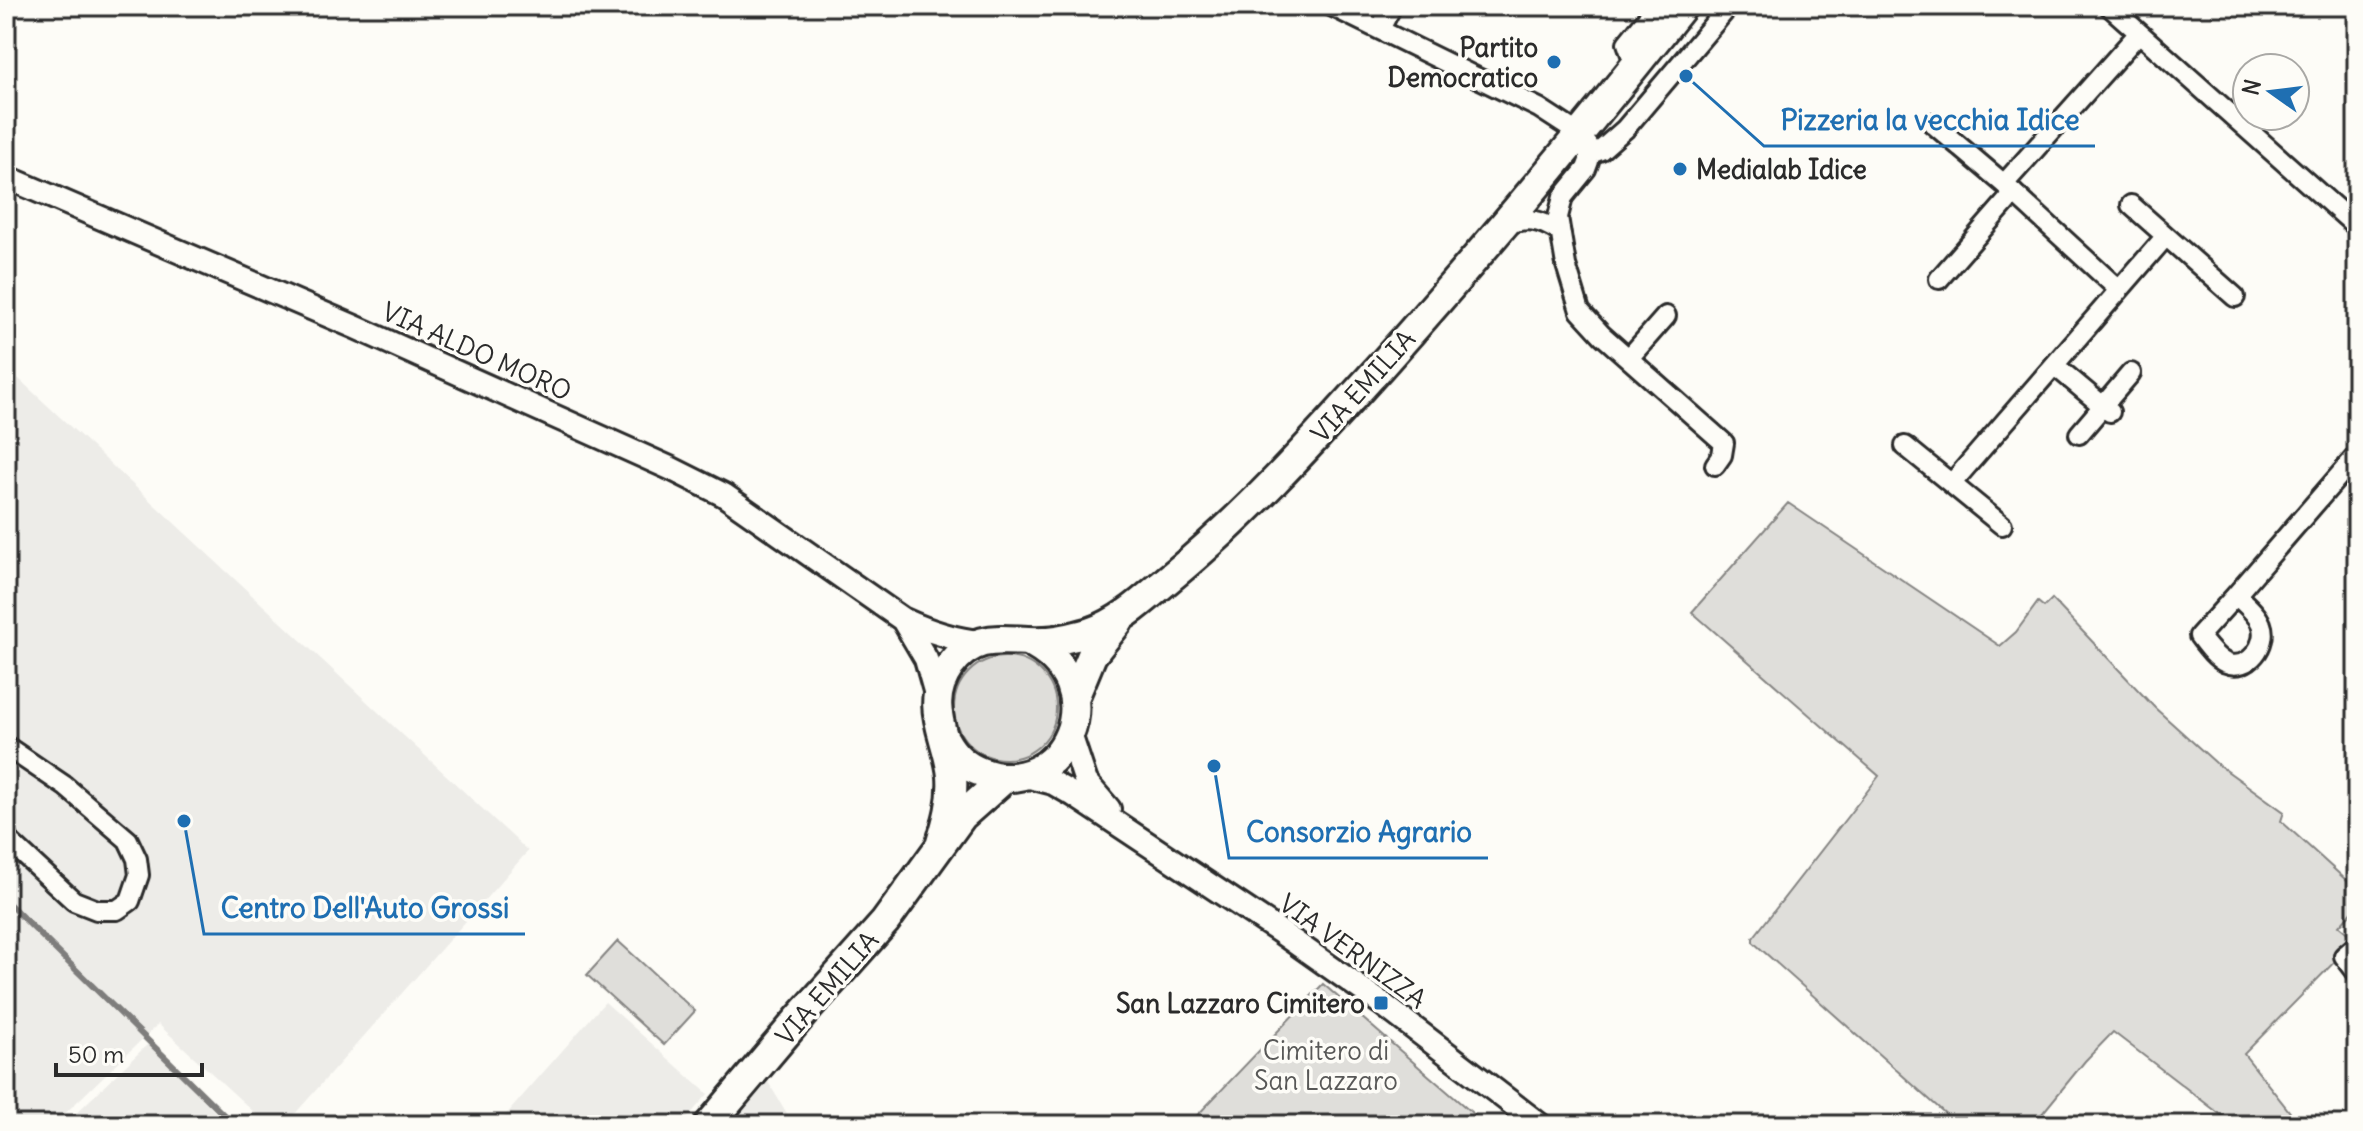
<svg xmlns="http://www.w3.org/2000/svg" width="2363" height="1131" font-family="Delius,sans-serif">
<rect width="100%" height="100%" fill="#fdfcf7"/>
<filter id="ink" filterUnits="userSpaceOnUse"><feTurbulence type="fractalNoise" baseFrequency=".0125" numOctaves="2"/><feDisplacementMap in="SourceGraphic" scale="16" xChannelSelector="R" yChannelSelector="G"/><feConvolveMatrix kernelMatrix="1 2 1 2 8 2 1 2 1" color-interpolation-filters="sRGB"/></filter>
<g filter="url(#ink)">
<path fill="#edece8" d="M 6,367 L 528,851 L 285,1125 L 268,1125 L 158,1024 L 53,1125 L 6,1125 Z
M 605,1002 L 708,1094 L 681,1125 L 497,1125 Z
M 148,1044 L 228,1125 L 64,1125 Z
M 768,1082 L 794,1125 L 730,1125 Z"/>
<path fill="#dfdeda" stroke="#858482" stroke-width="2" d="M 1788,503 L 2000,646 L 2016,632 L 2038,602 L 2044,607 L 2052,599 L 2155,708 L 2216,763 L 2284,812 L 2281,821 L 2357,890 L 2357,906 L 2339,926 L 2356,940 L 2244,1054 L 2300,1125 L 2234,1125 L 2113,1032 L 2085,1061 L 2033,1125 L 1958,1125 L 1753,942 L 1753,938 L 1879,776 L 1692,612 Z
M954 708a51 51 0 1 1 102 0a51 51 0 1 1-102 0Z
M 618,941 L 695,1011 L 664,1045 L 587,975 Z
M 1323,984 L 1486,1125 L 1188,1125 Z"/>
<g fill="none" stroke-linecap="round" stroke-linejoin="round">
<path stroke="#7e7d7b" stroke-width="6" d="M 6,901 L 234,1125"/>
<defs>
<path id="minor" d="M 1331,6 L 1539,108 L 1579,134 L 1589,146 L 1589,161 L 1586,169 L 1563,197 L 1558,217 L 1566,265 L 1580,311 L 1602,335 L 1724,443 L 1722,455 L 1715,465
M 2109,6 L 2357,227
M 1380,29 L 1392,6
M 1635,66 L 1627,43 L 1657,6
M 1932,123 L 2004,184 L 2118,289
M 1591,154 L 1601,150 L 1625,129 L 1729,6
M 2004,184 L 2139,33
M 2131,205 L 2235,297
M 1505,225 C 1527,217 1539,219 1558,231
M 1939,279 L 2014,193
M 1629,358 L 1666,316
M 2054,365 L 2110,412
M 2079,434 L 2131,373
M 1905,446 L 2002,525
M 1952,483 L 2166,236
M 2236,595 C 2244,603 2257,613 2261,624 C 2269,644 2248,672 2226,663 C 2215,658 2206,645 2199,636 Z
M 2236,595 L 2357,455
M 6,746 L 65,786 L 128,840 L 137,859 L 139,875 L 130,901 L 117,910 L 97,910 L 74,901 L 6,838
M 2357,945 L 2344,956 L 2357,973"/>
<path id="tertiary" d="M 6,177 L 355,327 L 672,469 L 724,495 L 902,619 C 928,631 953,640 981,642
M 903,620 L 926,659 L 937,698
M 1070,734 L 1086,782 L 1109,809
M 1022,775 L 1053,783 L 1074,795 L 1279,931 L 1381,1003 L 1540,1125"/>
<path id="primary" d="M 1075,696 L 1092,655 L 1118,622
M 945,740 C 953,755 965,766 981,772 C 1064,803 1118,684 1027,641
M 940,846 C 947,823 954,800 952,776 C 948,735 922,706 950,666 C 977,629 1008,643 1044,641 C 1060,641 1077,636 1091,632 C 1121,622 1147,597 1171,577 C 1248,514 1313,441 1380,367 C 1485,250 1585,129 1683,6
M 709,1125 L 801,1016 L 885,922 L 962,816 L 1006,777"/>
</defs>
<use href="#minor" stroke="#2b2b2b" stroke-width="24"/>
<use href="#tertiary" stroke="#2b2b2b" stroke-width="28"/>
<use href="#primary" stroke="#2b2b2b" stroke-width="34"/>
<use href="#minor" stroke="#fdfcf7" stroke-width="18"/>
<use href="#tertiary" stroke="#fdfcf7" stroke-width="22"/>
<use href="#primary" stroke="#fdfcf7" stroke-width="28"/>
</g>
</g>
<g fill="#1f6fb2" stroke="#fdfcf7" stroke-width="3">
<circle cx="1554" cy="62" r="8"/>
<circle cx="1680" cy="169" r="8"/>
<rect x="1373" y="995" width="16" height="16" rx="4"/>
</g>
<g text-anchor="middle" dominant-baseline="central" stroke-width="7" stroke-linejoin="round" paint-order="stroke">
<g font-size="26" font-weight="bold" fill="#2b2b2b" stroke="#fdfcf7" text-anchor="end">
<text x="1538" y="47">Partito<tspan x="1538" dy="30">Democratico</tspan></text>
<text x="1696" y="169" text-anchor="start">Medialab Idice</text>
<text x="1365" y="1003">San Lazzaro Cimitero</text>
</g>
<g font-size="26" fill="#2b2b2b" stroke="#fdfcf7">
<text transform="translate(477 351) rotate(24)">VIA ALDO MORO</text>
<text transform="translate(1363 386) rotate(-48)">VIA EMILIA</text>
<text transform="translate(1353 951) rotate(36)">VIA VERNIZZA</text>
<text transform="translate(827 988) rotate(-49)">VIA EMILIA</text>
</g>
<g font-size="26" fill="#585857" stroke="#fdfcf7">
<text x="1326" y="1050">Cimitero di<tspan x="1326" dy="30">San Lazzaro</tspan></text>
</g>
</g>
<path fill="none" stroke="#1f6fb2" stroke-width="3" d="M1686 76L1764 146H2095M1214 766L1229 858H1488M184 821L204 934H525"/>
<g fill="#1f6fb2" stroke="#fdfcf7" stroke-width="3">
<circle cx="1686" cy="76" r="8"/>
<circle cx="1214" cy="766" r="8"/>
<circle cx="184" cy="821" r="8"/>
</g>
<g font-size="28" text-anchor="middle" font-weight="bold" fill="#1f6fb2" stroke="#fdfcf7" stroke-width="7" stroke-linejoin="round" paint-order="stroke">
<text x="1930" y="130">Pizzeria la vecchia Idice</text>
<text x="1359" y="842">Consorzio Agrario</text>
<text x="365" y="918">Centro Dell'Auto Grossi</text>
</g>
<rect width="2363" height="1131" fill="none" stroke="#fdfcf7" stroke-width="32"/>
<rect x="16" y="16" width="2331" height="1099" fill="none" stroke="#2b2b2b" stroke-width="3" filter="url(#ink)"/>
<g transform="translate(2271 92) rotate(284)"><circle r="38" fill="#fdfcf7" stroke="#a9a8a5" stroke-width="2"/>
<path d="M0-6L14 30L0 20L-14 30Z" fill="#1f6fb2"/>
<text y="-12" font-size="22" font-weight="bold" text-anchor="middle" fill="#2b2b2b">N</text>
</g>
<path d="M56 1063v12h146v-12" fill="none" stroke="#2b2b2b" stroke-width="4"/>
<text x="68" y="1063" font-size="24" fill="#2b2b2b" stroke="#fdfcf7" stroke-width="6" paint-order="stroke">50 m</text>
</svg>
